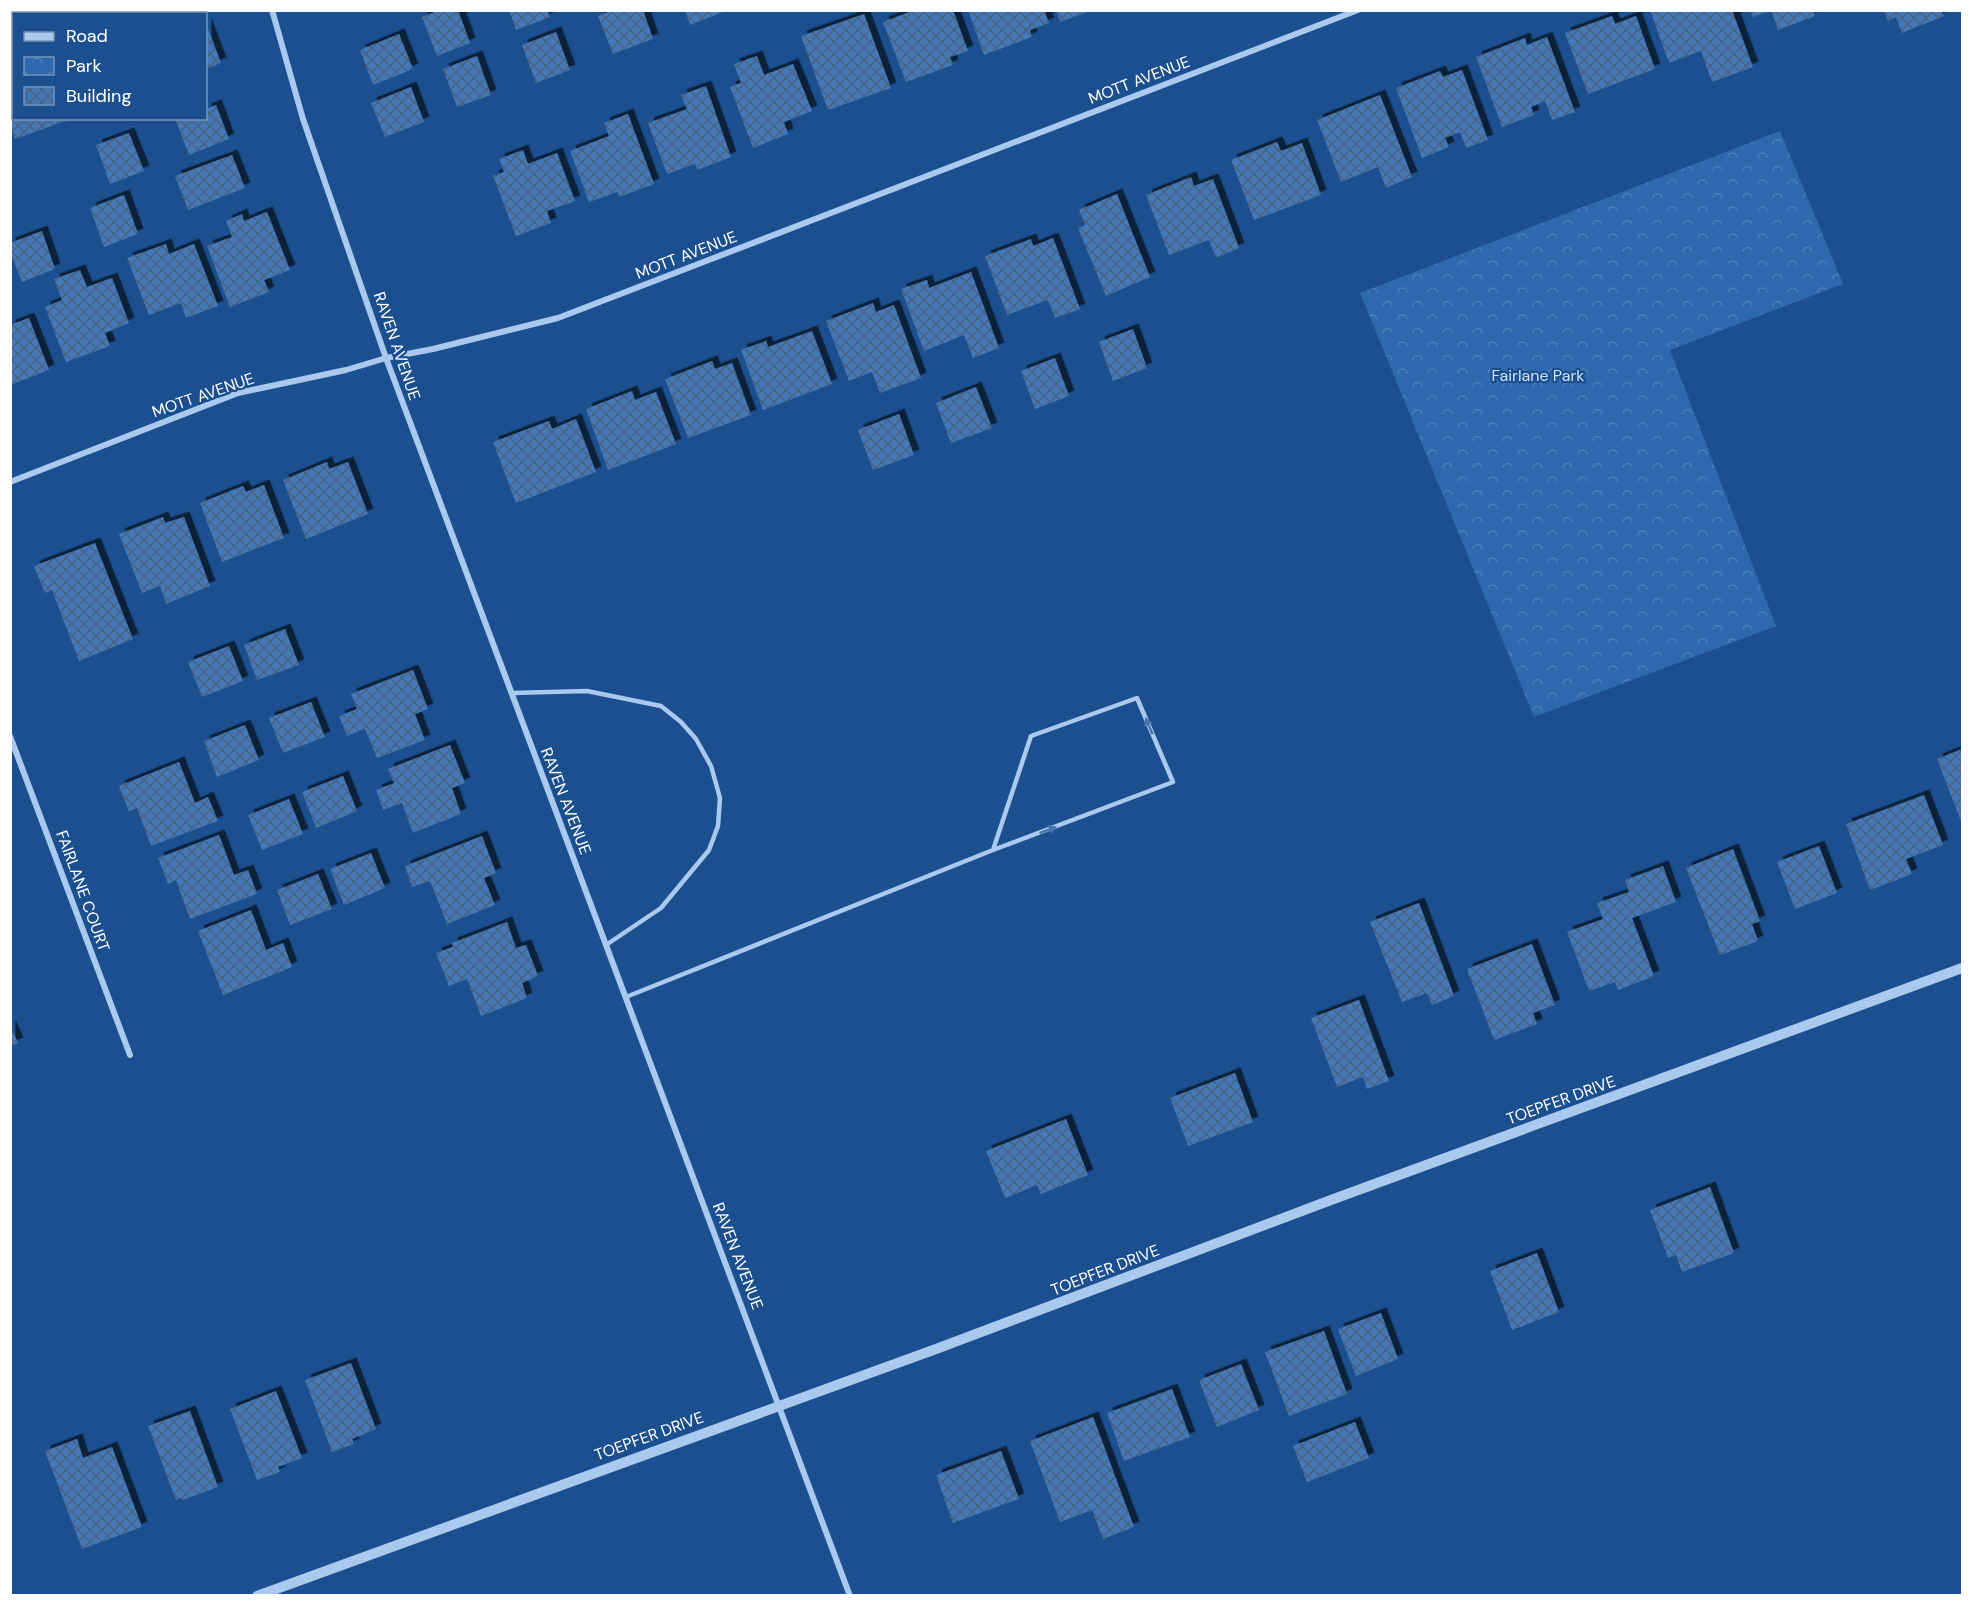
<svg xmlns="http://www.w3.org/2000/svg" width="1973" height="1606" font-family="'DM Sans',sans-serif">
<defs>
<pattern id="park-crowns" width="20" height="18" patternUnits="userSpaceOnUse" patternTransform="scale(1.5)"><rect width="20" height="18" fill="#2e69ad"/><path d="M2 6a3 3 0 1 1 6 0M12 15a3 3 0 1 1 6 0" fill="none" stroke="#4d80b9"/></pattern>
<pattern id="building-cross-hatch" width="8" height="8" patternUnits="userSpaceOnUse" patternTransform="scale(1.5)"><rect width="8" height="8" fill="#4478b7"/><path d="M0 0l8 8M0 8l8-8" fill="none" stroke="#486282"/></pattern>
<filter id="shadow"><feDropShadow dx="5.5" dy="-5.5" stdDeviation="0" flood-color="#0009"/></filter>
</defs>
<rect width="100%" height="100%" fill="#1b4f8f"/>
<path fill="url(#park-crowns)" d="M 1780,131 L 1843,284 L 1670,350 L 1776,626 L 1534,717 L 1360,293 Z"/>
<path fill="url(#building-cross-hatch)" filter="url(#shadow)" d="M 440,10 L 458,10 L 470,43 L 437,56 L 422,17 Z
M 509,10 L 547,10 L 550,17 L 516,30 Z
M 613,10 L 643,10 L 653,39 L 613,54 L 598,16 Z
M 685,10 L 723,10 L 723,12 L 690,25 Z
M 915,10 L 953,10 L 968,51 L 950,57 L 953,65 L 906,82 L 883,22 Z
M 968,10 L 1044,10 L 1049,23 L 1030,30 L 1032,37 L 984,55 Z
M 1056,10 L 1090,10 L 1090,11 L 1060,22 Z
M 1650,10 L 1732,10 L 1753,67 L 1712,82 L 1701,51 L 1669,63 Z
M 1750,10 L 1770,10 L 1770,11 L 1753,17 Z
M 1771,10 L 1813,10 L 1815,16 L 1778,30 Z
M 1884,10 L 1941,10 L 1944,16 L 1902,33 L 1896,17 L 1888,21 Z
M 864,14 L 891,88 L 828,110 L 801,36 Z
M 1612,16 L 1615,24 L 1636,16 L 1655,69 L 1588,94 L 1565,33 Z
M 206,23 L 221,63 L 206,69 Z
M 556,32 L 570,70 L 536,83 L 522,45 Z
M 399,34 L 413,69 L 373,85 L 360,50 Z
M 1547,37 L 1575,112 L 1552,120 L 1545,101 L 1531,107 L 1534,115 L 1502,127 L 1476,57 L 1525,38 L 1527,45 Z
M 477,56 L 491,95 L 457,107 L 443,69 Z
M 757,56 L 764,75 L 793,64 L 812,111 L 784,122 L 788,134 L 753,148 L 730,87 L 741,83 L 734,64 Z
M 1462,70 L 1488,140 L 1466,148 L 1460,132 L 1445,138 L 1449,147 L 1422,158 L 1396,88 L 1440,71 L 1443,77 Z
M 14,84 L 14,118 L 71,119 L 15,139 L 10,126 L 10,85 Z
M 706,86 L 731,157 L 697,170 L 695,164 L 667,174 L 648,123 L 687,109 L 681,95 Z
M 411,87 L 424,122 L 385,137 L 371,103 Z
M 1380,95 L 1412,177 L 1386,188 L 1378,167 L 1341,182 L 1317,120 Z
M 216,105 L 229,139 L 189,155 L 176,121 L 181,118 L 206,118 L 206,109 Z
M 628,114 L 654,184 L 619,197 L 618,192 L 589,202 L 570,151 L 609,136 L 604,123 Z
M 129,133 L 144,171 L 110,184 L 96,145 Z
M 1277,142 L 1281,151 L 1302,143 L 1321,195 L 1254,220 L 1231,160 Z
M 523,150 L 528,164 L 557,153 L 575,201 L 547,211 L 551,223 L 516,236 L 493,176 L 504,172 L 499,159 Z
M 232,155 L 245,188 L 188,210 L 175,176 Z
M 1191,177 L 1194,186 L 1213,179 L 1239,248 L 1216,258 L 1209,240 L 1169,255 L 1146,195 Z
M 1117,194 L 1150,277 L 1106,296 L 1078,228 L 1085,225 L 1079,210 Z
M 124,195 L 138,234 L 104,247 L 90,208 Z
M 267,212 L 290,270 L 264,280 L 269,292 L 230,307 L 207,246 L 232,237 L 226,221 L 242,214 L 244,221 Z
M 42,231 L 55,269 L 22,282 L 10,252 L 10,243 Z
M 1053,238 L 1080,309 L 1055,318 L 1048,300 L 1007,315 L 985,256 L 1031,239 L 1033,246 Z
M 166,244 L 169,254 L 194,244 L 218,306 L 186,318 L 181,303 L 149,315 L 127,258 Z
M 80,270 L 87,287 L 112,278 L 129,323 L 105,333 L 110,346 L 66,362 L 45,307 L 62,300 L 54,279 Z
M 971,272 L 999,348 L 973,358 L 964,335 L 924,351 L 901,289 L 927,280 L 929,288 Z
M 873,303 L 876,312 L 894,305 L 921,378 L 880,393 L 872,372 L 849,381 L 826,321 Z
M 29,318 L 49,370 L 10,385 L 10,325 Z
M 1133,329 L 1147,368 L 1113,381 L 1099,342 Z
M 812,331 L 832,384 L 763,410 L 741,350 L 766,341 L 768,347 Z
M 1055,358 L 1069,396 L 1035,409 L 1021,371 Z
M 712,361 L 715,369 L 732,363 L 751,415 L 688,438 L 665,379 Z
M 976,387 L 992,428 L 951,443 L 936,403 Z
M 632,391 L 635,400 L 656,392 L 676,444 L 608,470 L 586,409 Z
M 899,414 L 914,455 L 873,470 L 858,430 Z
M 576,419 L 596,472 L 516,503 L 493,442 L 549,421 L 552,429 Z
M 327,462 L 329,469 L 348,462 L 368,514 L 306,539 L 283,480 Z
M 264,485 L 284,538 L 222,562 L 200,503 L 243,486 L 246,492 Z
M 163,517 L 165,523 L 184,517 L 210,586 L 166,604 L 160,586 L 142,593 L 119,534 Z
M 95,543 L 133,639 L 79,661 L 52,590 L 45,593 L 34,566 Z
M 285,629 L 299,665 L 257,680 L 244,645 Z
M 229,646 L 243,681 L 202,697 L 188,662 Z
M 413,670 L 428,709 L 415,714 L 425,740 L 377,758 L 365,729 L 347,736 L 339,716 L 357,709 L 351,694 Z
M 311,702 L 325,737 L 283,753 L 269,718 Z
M 245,725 L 259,760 L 217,777 L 204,741 Z
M 450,745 L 465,783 L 452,788 L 461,814 L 413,833 L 402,803 L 383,810 L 376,790 L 394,783 L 388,769 Z
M 1962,749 L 1962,824 L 1937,759 Z
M 179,762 L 195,803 L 208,797 L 218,821 L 151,846 L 137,808 L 129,811 L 119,786 Z
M 343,776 L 357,811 L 316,828 L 302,792 Z
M 1924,795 L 1943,845 L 1906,859 L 1912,874 L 1870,890 L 1846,824 Z
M 289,799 L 303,834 L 262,850 L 248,815 Z
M 219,835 L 234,875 L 248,870 L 257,894 L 190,919 L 176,880 L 168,884 L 158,858 Z
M 482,836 L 496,873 L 484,878 L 495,905 L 447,924 L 430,881 L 412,887 L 405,866 Z
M 1819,846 L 1837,893 L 1795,909 L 1777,862 Z
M 1733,849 L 1760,921 L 1752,924 L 1758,941 L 1720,955 L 1686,868 Z
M 371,853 L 385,888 L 344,905 L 330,869 Z
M 1663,866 L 1676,902 L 1632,918 L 1654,976 L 1618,990 L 1615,982 L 1589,991 L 1567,932 L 1603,919 L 1597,903 L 1629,892 L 1625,880 Z
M 318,874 L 332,909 L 290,925 L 277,890 Z
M 1419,903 L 1454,996 L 1432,1005 L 1427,993 L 1402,1002 L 1370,922 Z
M 251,910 L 266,950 L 283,943 L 292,967 L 223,995 L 198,931 Z
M 507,922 L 516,948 L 526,945 L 538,976 L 522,983 L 527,998 L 481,1016 L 467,979 L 449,986 L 436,953 L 453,947 L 452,943 Z
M 1532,944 L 1555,1005 L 1533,1013 L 1537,1024 L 1494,1040 L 1467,969 Z
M 1359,1000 L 1389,1081 L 1367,1089 L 1363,1077 L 1337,1087 L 1311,1018 Z
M 10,1025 L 18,1043 L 10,1046 Z
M 1235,1073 L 1253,1122 L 1188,1146 L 1170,1098 Z
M 1066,1119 L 1088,1175 L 1041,1194 L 1037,1185 L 1005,1198 L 986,1151 Z
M 1710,1187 L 1734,1253 L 1682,1272 L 1676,1255 L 1668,1258 L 1650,1210 Z
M 1537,1253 L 1559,1312 L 1512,1330 L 1490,1271 Z
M 1381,1313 L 1398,1359 L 1356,1376 L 1338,1329 Z
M 1324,1331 L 1347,1394 L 1289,1416 L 1265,1352 Z
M 351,1363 L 376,1429 L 352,1439 L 354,1444 L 332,1452 L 305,1380 Z
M 1241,1364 L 1259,1410 L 1217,1427 L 1199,1380 Z
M 1172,1389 L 1190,1437 L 1124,1461 L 1107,1413 Z
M 276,1391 L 302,1458 L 278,1467 L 280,1472 L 257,1480 L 230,1409 Z
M 190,1411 L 218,1487 L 183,1500 L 182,1498 L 176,1500 L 148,1426 Z
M 1093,1417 L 1134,1527 L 1103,1539 L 1092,1510 L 1060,1522 L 1030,1441 Z
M 1355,1422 L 1369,1458 L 1307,1482 L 1293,1446 Z
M 77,1439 L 83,1458 L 112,1447 L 142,1527 L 82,1549 L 45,1451 Z
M 1001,1451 L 1019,1499 L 953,1523 L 936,1475 Z"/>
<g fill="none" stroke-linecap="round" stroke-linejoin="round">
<path stroke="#a9c9ee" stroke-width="4.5" d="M 512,693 L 587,691 L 661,706 L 681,722 L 696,739 L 711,766 L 720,798 L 718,826 L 709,850 L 661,908 L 606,945
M 626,997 L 993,850 L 1173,782 L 1137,698 L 1031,736 L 993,850"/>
<path stroke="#a9c9ee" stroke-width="6" d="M 272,10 L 303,119 L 386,358 L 850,1596
M 10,482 L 238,393 L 346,370 L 386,358 L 433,349 L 558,318 L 1358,10
M 10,736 L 130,1055"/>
<path stroke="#a9c9ee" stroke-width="10" d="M 257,1596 L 936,1349 L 1331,1200 L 1962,968"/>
</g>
<defs><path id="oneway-solid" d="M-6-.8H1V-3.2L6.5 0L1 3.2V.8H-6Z" transform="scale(1.5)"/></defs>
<g fill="#4674ac">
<use href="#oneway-solid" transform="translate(1149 726) rotate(-113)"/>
<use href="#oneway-solid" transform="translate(1048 830) rotate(-21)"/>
</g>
<g text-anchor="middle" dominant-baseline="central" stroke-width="4.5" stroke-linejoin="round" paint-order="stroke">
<g font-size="16" fill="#fff" stroke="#1b4f8f">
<text transform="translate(1139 80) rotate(-21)">MOTT AVENUE</text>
<text transform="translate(686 255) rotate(-21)">MOTT AVENUE</text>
<text transform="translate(397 346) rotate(71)">RAVEN AVENUE</text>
<text transform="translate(203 395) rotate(-19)">MOTT AVENUE</text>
<text transform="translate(566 801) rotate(69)">RAVEN AVENUE</text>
<text transform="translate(83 891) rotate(70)">FAIRLANE COURT</text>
<text transform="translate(1561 1100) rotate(-20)">TOEPFER DRIVE</text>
<text transform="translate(738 1256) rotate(69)">RAVEN AVENUE</text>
<text transform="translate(1105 1270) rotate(-21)">TOEPFER DRIVE</text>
<text transform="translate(649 1436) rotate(-20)">TOEPFER DRIVE</text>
</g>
<g font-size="16" fill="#cfe3fa" stroke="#1b4f8f">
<text x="1538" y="375">Fairlane Park</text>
</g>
</g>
<rect width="1973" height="1606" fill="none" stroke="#ffffff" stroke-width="24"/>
<rect x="12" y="12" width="195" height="108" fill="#1b4f8f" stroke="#7695bc" stroke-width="1.5"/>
<rect x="24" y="32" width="30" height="9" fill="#a9c9ee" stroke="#7695bc" stroke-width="1.5"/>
<text x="66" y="42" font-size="18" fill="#ffffff">Road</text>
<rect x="24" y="57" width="30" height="18" fill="url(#park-crowns)" stroke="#7695bc" stroke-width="1.5"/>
<text x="66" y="72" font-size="18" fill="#ffffff">Park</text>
<rect x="24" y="87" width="30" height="18" fill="url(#building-cross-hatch)" stroke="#7695bc" stroke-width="1.5"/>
<text x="66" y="102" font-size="18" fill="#ffffff">Building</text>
</svg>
